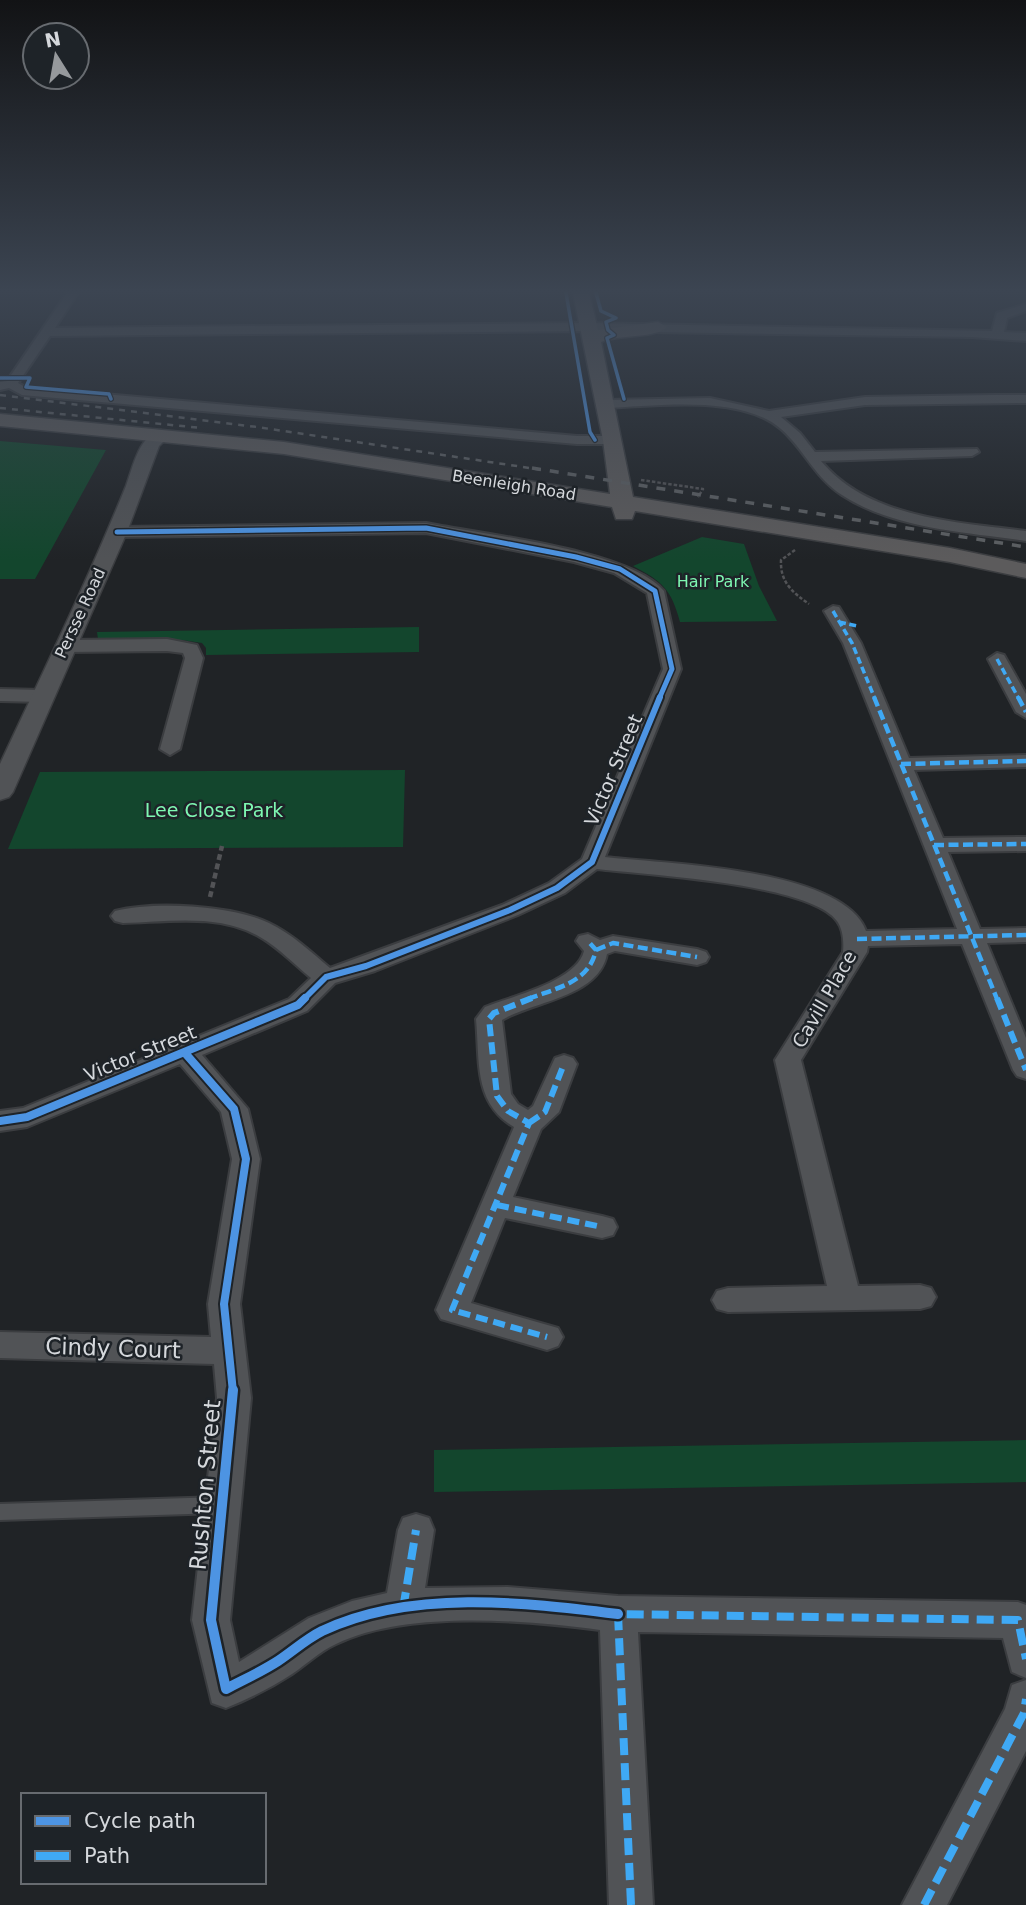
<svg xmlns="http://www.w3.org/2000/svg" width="1026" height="1905" font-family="'DejaVu Sans',sans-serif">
<rect width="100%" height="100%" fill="#202326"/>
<path fill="#13462d" d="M 0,441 L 106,450 L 35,579 L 0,579 Z
M 702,537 L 744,544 L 759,586 L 777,621 L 680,622 C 671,589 663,582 633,566 Z
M 419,627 L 419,652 L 206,655 L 206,648 L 202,643 L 182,640 L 106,641 L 98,639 L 97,632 Z
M 405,770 L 403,847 L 8,849 L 40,772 Z
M 1026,1440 L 1026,1482 L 434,1492 L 434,1450 Z"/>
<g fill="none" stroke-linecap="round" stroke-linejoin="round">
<defs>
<path id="service" d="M 220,1497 L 226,1499 L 229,1505 L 226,1511 L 220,1513 L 0,1520 L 0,1504 Z"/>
<path id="minor" d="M 67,293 L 78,293 L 55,328 L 588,323 L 992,331 L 997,313 L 1026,304 L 1026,311 L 1007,318 L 1004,332 L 1026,333 L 1026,341 L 972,337 L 588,331 L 50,336 L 18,383 L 25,387 L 577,436 L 613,436 L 620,440 L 613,444 L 577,444 L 22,395 L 9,388 L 0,390 L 0,382 L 7,381 Z
M 994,395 L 1026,395 L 1026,403 L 865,405 L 781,417 L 800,433 L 815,452 L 977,449 L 979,452 L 972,456 L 821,461 C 869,519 958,522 1026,531 L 1026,541 C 966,532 894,529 842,495 C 815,478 804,449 781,429 C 741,394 655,406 605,408 L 598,404 L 605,400 L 710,398 L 769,411 L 865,397 Z
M 426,523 C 480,534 631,550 664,591 L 681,669 L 605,857 C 666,864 843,868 866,931 L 957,929 L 843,643 L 824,611 L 833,606 L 839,607 L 861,643 L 909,758 L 1026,755 L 1026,767 L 914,770 L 943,838 L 1026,837 L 1026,851 L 948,852 L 980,929 L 1026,928 L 1026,942 L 987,943 L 1026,1038 L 1026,1079 L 1017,1076 L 1013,1070 L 962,944 L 868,946 L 867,952 L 801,1060 L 858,1286 L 920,1285 L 931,1288 L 936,1297 L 931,1306 L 920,1309 L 728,1312 L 717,1309 L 712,1300 L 717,1291 L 728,1288 L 827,1286 L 775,1060 L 843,952 C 844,942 843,929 837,921 C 809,883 646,875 597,869 L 565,893 L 518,915 L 375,971 L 335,983 L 307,1011 L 202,1055 L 248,1109 L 260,1159 L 240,1304 L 251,1398 L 230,1620 L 239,1662 L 309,1618 L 352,1601 L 387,1593 L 398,1530 L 403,1518 L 416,1514 L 429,1518 L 434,1530 L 425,1588 L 508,1587 L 618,1596 L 1018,1602 L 1026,1605 L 1026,1678 L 1012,1672 L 1003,1638 L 638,1632 L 653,1905 L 609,1905 L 600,1630 C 524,1620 406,1610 336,1644 C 320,1651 307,1664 292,1674 C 272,1687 249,1699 226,1708 L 212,1703 L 192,1620 L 217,1398 L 214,1364 L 0,1358 L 0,1332 L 211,1337 L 208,1304 L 232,1159 L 221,1112 L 180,1064 L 27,1127 L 0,1131 L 0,1111 L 23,1108 L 289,999 L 311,978 C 294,964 279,948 260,937 C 219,913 168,922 123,923 L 115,921 L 111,916 L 115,911 C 155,901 231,905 269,923 C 292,934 311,952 330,968 L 502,905 L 549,883 L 582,859 L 663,669 L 647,593 L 614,573 L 574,562 L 426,533 L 117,537 L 109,532 L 117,527 Z
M 167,639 L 197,645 L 203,658 L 180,749 L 170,755 L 160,749 L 185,658 L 183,653 L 167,651 L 65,652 L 56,646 L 65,640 Z
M 997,653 L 1004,655 L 1026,694 L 1026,718 L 1016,712 L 988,659 Z
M 0,689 L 42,690 L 52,696 L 42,702 L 0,701 Z
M 588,934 L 600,940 L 613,936 L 697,949 L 706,952 L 709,957 L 706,962 L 697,965 L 615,951 L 607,954 C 599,997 534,1001 502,1020 L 511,1094 L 518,1104 L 528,1110 L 533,1106 L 555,1058 L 564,1055 L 573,1058 L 577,1064 L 559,1112 L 541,1129 L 513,1197 L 602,1216 L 613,1219 L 617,1227 L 613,1235 L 602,1238 L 505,1218 L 471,1303 L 558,1328 L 563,1337 L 558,1346 L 547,1350 L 441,1319 L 436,1310 L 514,1127 C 473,1103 480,1061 476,1019 L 485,1007 C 513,996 577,981 584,951 L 576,941 L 579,936 Z
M 1026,1680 L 1026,1751 L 947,1905 L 902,1905 L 1005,1709 L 1012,1685 Z"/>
<path id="tertiary" d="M 161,430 L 170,435 L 159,446 L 127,532 L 13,792 L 9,797 L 0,800 L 0,764 C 43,672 88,580 126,486 C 133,467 139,435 161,430 Z"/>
<path id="secondary" d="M 573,293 L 589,293 L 598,330 L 658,322 L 667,327 C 655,339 618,334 601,342 L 633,497 L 950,548 L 1026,564 L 1026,578 L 950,562 L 635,511 L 632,519 L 616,519 L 612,507 L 284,454 L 0,426 L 0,414 L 284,442 L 610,494 L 603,440 Z"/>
</defs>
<use href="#service" stroke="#3b3d40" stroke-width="4"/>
<use href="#minor" stroke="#3b3d40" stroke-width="4"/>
<use href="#tertiary" stroke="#3b3d40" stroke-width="3"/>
<use href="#secondary" stroke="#3b3d40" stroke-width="3"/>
<path stroke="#525356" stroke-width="2.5" stroke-dasharray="3.5 2" stroke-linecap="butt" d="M 641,480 L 703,489 L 698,497
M 795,550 L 781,560 C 780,582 792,592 809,604"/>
<path stroke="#525356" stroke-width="4.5" stroke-dasharray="6 3.5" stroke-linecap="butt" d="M 210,897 L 222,846"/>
<use href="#service" fill="#515356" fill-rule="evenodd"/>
<use href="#minor" fill="#515356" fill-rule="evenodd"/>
<use href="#tertiary" fill="#515356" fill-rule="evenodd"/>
<use href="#secondary" fill="#5c5b5c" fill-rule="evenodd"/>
<path stroke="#5c5f62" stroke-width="2.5" stroke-dasharray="6 6" stroke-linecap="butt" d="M 0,395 L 257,427 L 543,470
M 0,408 L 202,428"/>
<path stroke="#5c5f62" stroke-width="3.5" stroke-dasharray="9 9" stroke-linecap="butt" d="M 532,468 L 1026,547"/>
<path stroke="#3fa9f5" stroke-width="3.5" stroke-dasharray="7 3.5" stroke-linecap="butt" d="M 833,611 L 852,643 L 875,699
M 839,622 L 857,626
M 997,659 L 1019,699"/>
<path stroke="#3fa9f5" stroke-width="4.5" stroke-dasharray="10 4.5" stroke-linecap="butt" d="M 874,697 L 997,999
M 1018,697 L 1026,712
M 901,764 L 1026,761
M 934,845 L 1026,844
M 857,939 L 1026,935
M 596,950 L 613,943 L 697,957
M 528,999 C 556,988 589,983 596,950 L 588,941"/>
<path stroke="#3fa9f5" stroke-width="6" stroke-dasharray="12 6" stroke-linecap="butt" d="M 532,998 L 494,1013 L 489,1019 L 497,1096 L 508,1111 L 529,1123 L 452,1310 L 547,1337
M 997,998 L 1026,1070
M 529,1123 L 545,1112 L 564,1064
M 497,1205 L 602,1227"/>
<path stroke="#3fa9f5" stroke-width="8" stroke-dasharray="17 8" stroke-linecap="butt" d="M 403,1609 L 416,1530
M 631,1905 L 618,1614 L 1018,1620 L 1026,1659
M 924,1905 L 1024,1713 L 1026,1699"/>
<defs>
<path id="cycleway-far4" d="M 566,293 L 590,432 L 595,440
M 596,293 L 601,311 L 616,318 L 606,322 L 608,330 L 614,335 L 607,338 L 624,399
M 0,378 L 30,378 L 26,387 L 109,394 L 111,399"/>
<path id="cycleway-far3" d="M 117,532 L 426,528 L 576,557 L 620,569 L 655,591 L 672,669 L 659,699"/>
<path id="cycleway-far2" d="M 304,999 L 326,977 L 366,966 L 510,910 L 557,888 L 592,862 L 660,697"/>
<path id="cycleway-far1" d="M 185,1053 L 234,1109 L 246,1159 L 224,1304 L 233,1392
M 0,1121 L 27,1117 L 298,1005 L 305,998"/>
<path id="cycleway" d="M 233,1390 L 211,1620 L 226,1689 C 243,1680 261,1672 278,1661 C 293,1651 306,1639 322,1631 C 411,1589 523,1602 618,1614"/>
</defs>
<use href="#cycleway-far4" stroke="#1e2328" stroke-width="6"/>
<use href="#cycleway-far3" stroke="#1e2328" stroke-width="8"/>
<use href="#cycleway-far2" stroke="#1e2328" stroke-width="10"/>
<use href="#cycleway-far1" stroke="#1e2328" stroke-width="12"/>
<use href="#cycleway" stroke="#1e2328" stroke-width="15"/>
<use href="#cycleway-far4" stroke="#4d94e3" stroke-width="3.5"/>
<use href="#cycleway-far3" stroke="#4d94e3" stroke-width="5"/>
<use href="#cycleway-far2" stroke="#4d94e3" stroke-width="6"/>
<use href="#cycleway-far1" stroke="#4d94e3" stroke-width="8"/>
<use href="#cycleway" stroke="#4d94e3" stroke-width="10"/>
</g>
<linearGradient id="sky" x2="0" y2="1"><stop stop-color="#121315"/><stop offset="0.52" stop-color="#3c4552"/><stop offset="1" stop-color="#3c4552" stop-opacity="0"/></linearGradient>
<rect width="1026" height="560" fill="url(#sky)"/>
<g text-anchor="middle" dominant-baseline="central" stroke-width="5" stroke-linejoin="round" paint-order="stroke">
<g font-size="16" fill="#d5d8dc" stroke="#1e2328">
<text transform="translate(514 485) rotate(9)">Beenleigh Road</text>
<text transform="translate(80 613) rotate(-65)">Persse Road</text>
</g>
<g font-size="16" fill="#7ef7b2" stroke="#1e2328">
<text x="713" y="581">Hair Park</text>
</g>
<g font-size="19" fill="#d5d8dc" stroke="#1e2328">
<text transform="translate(613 770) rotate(-67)">Victor Street</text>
<text transform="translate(824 999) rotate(-60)">Cavill Place</text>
<text transform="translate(140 1053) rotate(-22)">Victor Street</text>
</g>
<g font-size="19" fill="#7ef7b2" stroke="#1e2328">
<text x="214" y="810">Lee Close Park</text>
</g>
<g font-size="23" fill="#d5d8dc" stroke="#1e2328">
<text transform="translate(113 1348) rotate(2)">Cindy Court</text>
<text transform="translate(205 1485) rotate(-85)">Rushton Street</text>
</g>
</g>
<rect x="21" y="1793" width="245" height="91" fill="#1e2328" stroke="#676b70" stroke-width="2"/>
<rect x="35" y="1816" width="35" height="10" fill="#4d94e3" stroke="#676b70" stroke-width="2"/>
<text x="84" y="1828" font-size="21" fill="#d5d8dc">Cycle path</text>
<rect x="35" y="1851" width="35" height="10" fill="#3fa9f5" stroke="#676b70" stroke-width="2"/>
<text x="84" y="1863" font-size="21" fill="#d5d8dc">Path</text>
<g transform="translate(56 56) rotate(349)"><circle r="33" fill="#1e2328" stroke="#676b70" stroke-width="2"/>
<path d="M0-5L12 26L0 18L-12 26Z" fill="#96999c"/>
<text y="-10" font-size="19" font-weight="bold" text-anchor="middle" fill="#d5d8dc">N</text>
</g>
</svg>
